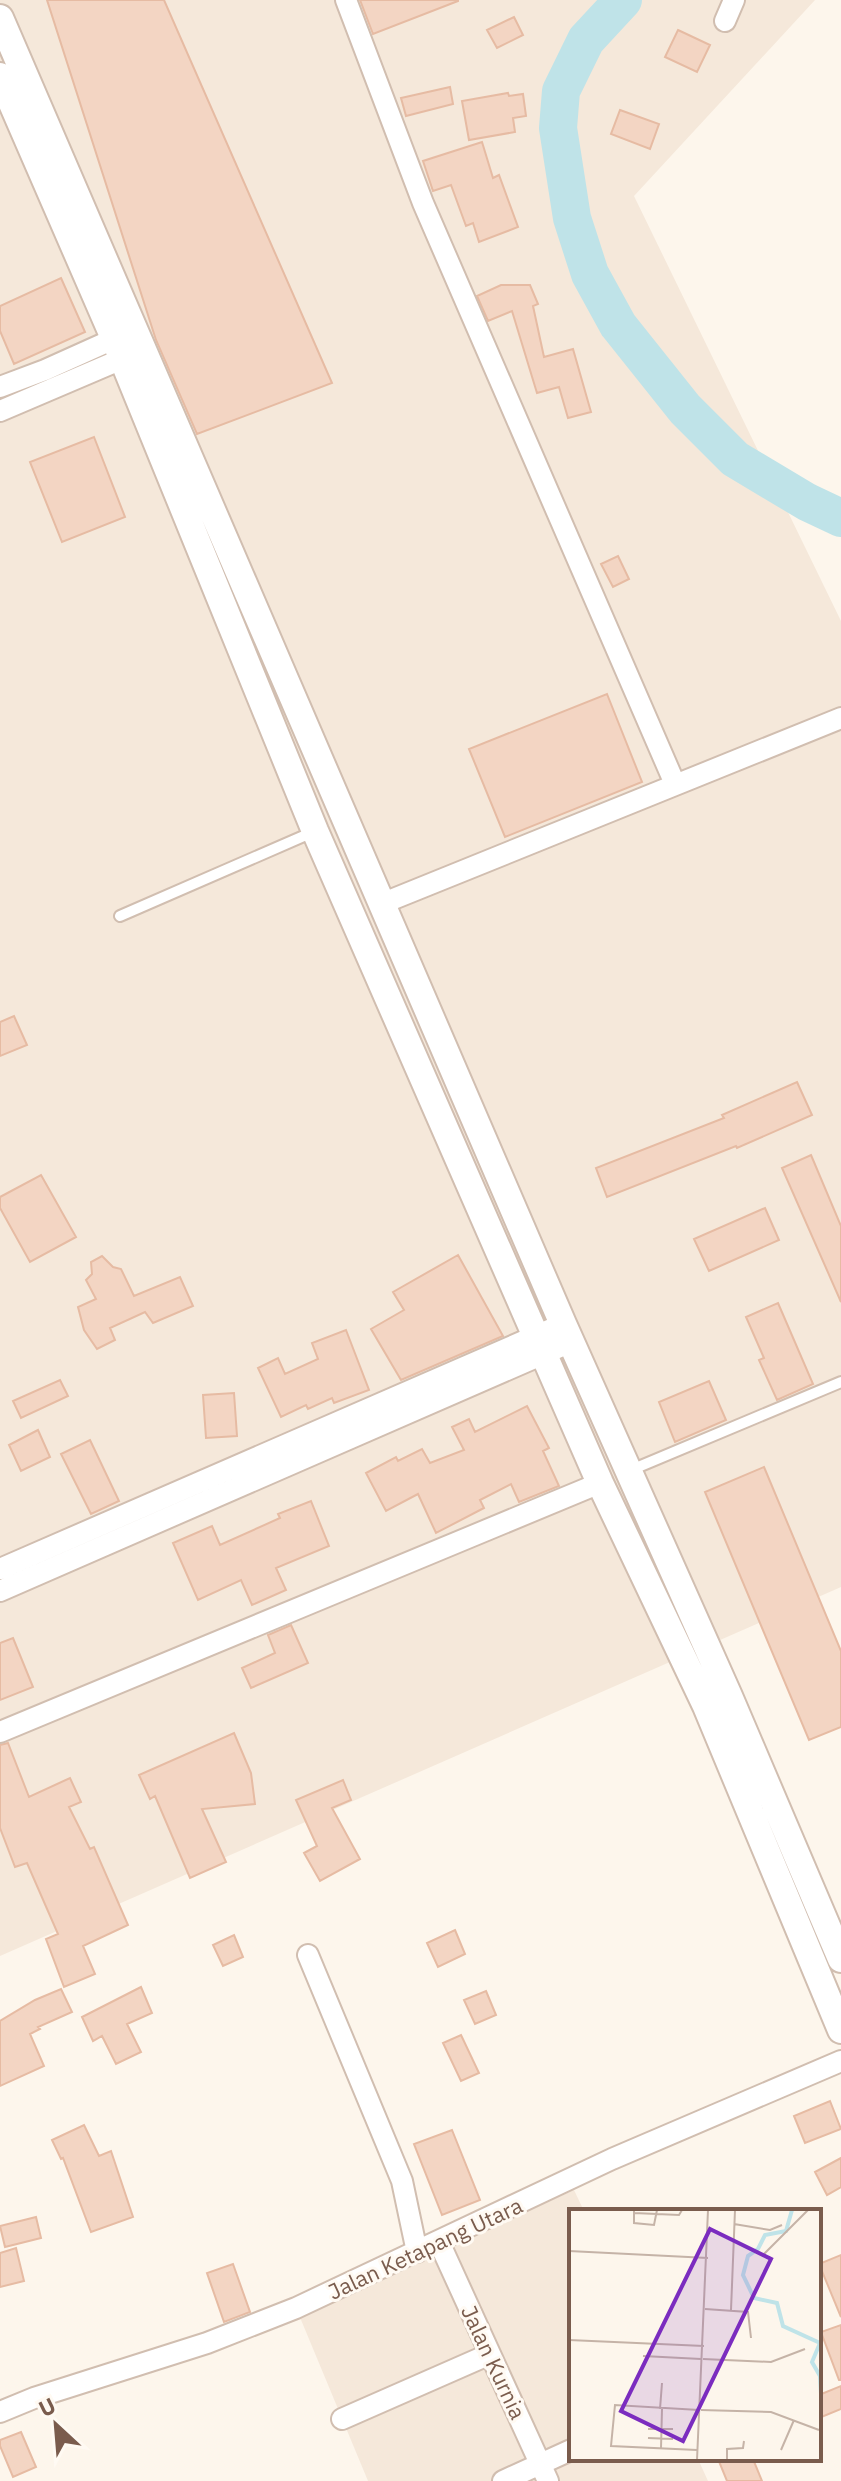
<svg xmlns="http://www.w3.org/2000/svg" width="841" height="2481" font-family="'IBM Plex Sans',sans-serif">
<rect width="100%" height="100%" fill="#fdf6ec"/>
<path fill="#f5e8da" d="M 0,0 L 815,0 L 634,196 L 841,621 L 841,1587 L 0,1956 Z
M 574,2190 L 584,2211 L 571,2211 L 571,2459 L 698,2459 L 708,2481 L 368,2481 L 299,2315 Z"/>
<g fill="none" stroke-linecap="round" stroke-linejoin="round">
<path stroke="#bfe3e8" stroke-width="38" d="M 623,0 L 586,40 L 561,91 L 558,128 L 572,218 L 590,274 L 618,325 L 685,409 L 735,459 L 807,502 L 841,518"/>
</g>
<path fill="#f3d5c3" stroke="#e6bba3" stroke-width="2" d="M 47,0 L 164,0 L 332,383 L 197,434 L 156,340 Z
M 360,0 L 458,0 L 458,1 L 373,34 Z
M 514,17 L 523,35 L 497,48 L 487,30 Z
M 678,30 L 710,45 L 697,72 L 665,57 Z
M 450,87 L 453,104 L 406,116 L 401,98 Z
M 508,93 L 509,96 L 523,94 L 526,116 L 513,118 L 515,132 L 469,140 L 462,101 Z
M 620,110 L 659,124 L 650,149 L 611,134 Z
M 482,142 L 493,178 L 499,175 L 518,227 L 479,242 L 473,223 L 466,226 L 451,185 L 433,191 L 423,161 Z
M 61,278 L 85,332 L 14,364 L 0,331 L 0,306 Z
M 501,285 L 530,285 L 538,304 L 533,306 L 544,357 L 573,349 L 591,412 L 568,418 L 559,387 L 537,393 L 512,311 L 488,321 L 477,296 Z
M 94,437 L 125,517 L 62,542 L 30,462 Z
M 618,556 L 629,579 L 613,587 L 601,564 Z
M 607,694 L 642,782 L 505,837 L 469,749 Z
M 14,1016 L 27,1045 L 0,1056 L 0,1022 Z
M 797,1082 L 812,1115 L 737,1148 L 736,1146 L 607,1197 L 596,1168 L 724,1118 L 722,1115 Z
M 811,1155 L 841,1226 L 841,1302 L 782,1168 Z
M 41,1175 L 76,1237 L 30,1262 L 0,1208 L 0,1197 Z
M 765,1208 L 779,1240 L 709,1271 L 694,1239 Z
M 458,1255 L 503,1336 L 401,1380 L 371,1329 L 404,1310 L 393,1292 Z
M 102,1256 L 113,1267 L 121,1269 L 134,1296 L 180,1277 L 193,1306 L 153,1323 L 145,1312 L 110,1328 L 115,1340 L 97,1349 L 84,1330 L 78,1307 L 96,1299 L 86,1280 L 92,1274 L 91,1262 Z
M 778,1303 L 813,1384 L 777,1400 L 759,1360 L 764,1358 L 746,1317 Z
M 346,1330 L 369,1390 L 334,1403 L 332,1398 L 308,1409 L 306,1405 L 281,1417 L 258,1368 L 278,1358 L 285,1374 L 318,1359 L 312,1343 Z
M 60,1380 L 68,1396 L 21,1418 L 13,1401 Z
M 709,1381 L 726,1420 L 675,1442 L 659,1402 Z
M 234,1393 L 237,1436 L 206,1438 L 203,1395 Z
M 527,1406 L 549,1448 L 543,1451 L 559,1486 L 519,1502 L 511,1484 L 480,1500 L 484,1508 L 436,1533 L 418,1494 L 386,1511 L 366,1473 L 396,1457 L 398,1461 L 422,1449 L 430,1463 L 464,1450 L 452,1427 L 469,1419 L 475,1432 Z
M 38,1430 L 50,1457 L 21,1471 L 9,1445 Z
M 90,1440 L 119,1501 L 91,1514 L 61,1454 Z
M 764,1467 L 841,1651 L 841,1727 L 809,1740 L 705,1492 Z
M 311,1501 L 329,1546 L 276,1568 L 286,1590 L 252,1605 L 241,1580 L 198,1600 L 173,1543 L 212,1526 L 220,1545 L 280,1518 L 278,1514 Z
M 291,1625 L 308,1663 L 251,1688 L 242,1668 L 275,1653 L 268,1635 Z
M 13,1638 L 33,1687 L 0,1700 L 0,1643 Z
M 234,1733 L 251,1773 L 255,1804 L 202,1809 L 226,1862 L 190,1878 L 155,1796 L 150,1799 L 139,1775 Z
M 8,1743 L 29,1797 L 70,1778 L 81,1802 L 69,1807 L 90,1849 L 94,1847 L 128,1925 L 83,1946 L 95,1974 L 64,1987 L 46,1939 L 58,1934 L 27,1863 L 15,1867 L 0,1828 L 0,1745 Z
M 343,1780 L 351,1800 L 332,1808 L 360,1859 L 320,1881 L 304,1853 L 317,1846 L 296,1800 Z
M 455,1930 L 465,1954 L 438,1967 L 427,1943 Z
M 234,1935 L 243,1957 L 223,1966 L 213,1945 Z
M 141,1987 L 152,2013 L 127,2024 L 141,2052 L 116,2064 L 102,2036 L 93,2041 L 82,2017 Z
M 61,1989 L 72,2012 L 38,2027 L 40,2029 L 30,2034 L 44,2066 L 0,2086 L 0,2021 L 35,2000 Z
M 486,1991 L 496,2015 L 475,2024 L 464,2000 Z
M 461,2035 L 479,2073 L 461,2081 L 443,2043 Z
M 830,2101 L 841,2129 L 805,2143 L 794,2116 Z
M 84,2125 L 99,2156 L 111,2151 L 133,2217 L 91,2232 L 63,2158 L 61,2159 L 52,2140 Z
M 452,2130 L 480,2200 L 442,2215 L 414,2144 Z
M 841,2158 L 841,2187 L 827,2195 L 815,2172 Z
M 36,2217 L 41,2238 L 5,2247 L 0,2226 Z
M 16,2248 L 24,2281 L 0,2287 L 0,2253 Z
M 841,2255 L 841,2317 L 819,2264 Z
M 233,2264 L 250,2312 L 224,2322 L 207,2273 Z
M 841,2325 L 841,2380 L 839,2380 L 821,2332 Z
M 841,2386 L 841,2409 L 819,2418 L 819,2395 Z
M 21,2432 L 36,2467 L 13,2477 L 0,2446 L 0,2440 Z
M 718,2459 L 753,2459 L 762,2481 L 727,2481 Z"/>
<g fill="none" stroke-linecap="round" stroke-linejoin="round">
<defs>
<path id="service" d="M 120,916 L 313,832
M 631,1470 L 841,1382"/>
<path id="minor" d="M 346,0 L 423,203 L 675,784
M 725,21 L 734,0
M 0,387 L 45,370 L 125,334
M 0,411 L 136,353
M 381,904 L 841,718
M 0,1569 L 563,1324
M 0,1591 L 571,1342
M 0,1732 L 600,1483
M 308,1955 L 402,2181 L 417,2252
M 439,2242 L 548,2481
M 0,2412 L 34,2398 L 207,2343 L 296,2308 L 612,2159 L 841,2061
M 342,2419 L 490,2354
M 503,2481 L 571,2450"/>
<path id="tertiary" d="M 0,18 L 563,1324 L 729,1696 L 841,1959
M 0,76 L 114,338 L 315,831 L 600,1483 L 706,1706 L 841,2030"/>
</defs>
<use href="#service" stroke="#d1beb0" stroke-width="14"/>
<use href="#minor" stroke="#d1beb0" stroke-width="24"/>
<use href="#tertiary" stroke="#d1beb0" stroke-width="30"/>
<use href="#service" stroke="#fff" stroke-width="10"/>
<use href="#minor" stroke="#fff" stroke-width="20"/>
<use href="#tertiary" stroke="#fff" stroke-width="26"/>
</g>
<g text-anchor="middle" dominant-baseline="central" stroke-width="6" stroke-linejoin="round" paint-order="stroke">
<g font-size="22" fill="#7a5c4d" stroke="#fffaf3">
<text transform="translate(425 2248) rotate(-25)">Jalan Ketapang Utara</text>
<text transform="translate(494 2362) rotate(65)">Jalan Kurnia</text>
</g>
</g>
<g transform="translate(569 2209)">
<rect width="252" height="252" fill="#fdf6ec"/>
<path fill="none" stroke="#bfe3e8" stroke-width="4" d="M 223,1 L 217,22 L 196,26 L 189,40 L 179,47 L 174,66 L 185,89 L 208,94 L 214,117 L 251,134 L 243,153 L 251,167 L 252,185"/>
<path fill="none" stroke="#c5b3a7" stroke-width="2" d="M 65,1 L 65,14 L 85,16 L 88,1M 65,4 L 110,6 L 113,1M 165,15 L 201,21 L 213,16M 0,42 L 139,49M 193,47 L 239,1M 136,100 L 179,103 L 182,129M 162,101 L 166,1M 0,131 L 135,137M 74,147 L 132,150M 134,150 L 202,153 L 236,140M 91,200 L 93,174M 132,201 L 202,203 L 250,221M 79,220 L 104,220M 79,229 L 104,230M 92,239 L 93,200M 128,241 L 42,237 L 46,196 L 130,201M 212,241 L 225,211M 128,251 L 139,1M 158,251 L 158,240 L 174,239 L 175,232"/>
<path fill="#7b2cbf" fill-opacity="0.15" stroke="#7b2cbf" stroke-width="4" d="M 141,20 L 202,50 L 114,232 L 52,202 Z"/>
<rect width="252" height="252" fill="none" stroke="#7a5c4d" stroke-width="4"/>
</g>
<g transform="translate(56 2425) rotate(334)" stroke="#fffaf3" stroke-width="6" paint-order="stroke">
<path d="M0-6L14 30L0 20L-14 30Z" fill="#7a5c4d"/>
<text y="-12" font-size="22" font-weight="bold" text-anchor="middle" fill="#7a5c4d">U</text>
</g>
</svg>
